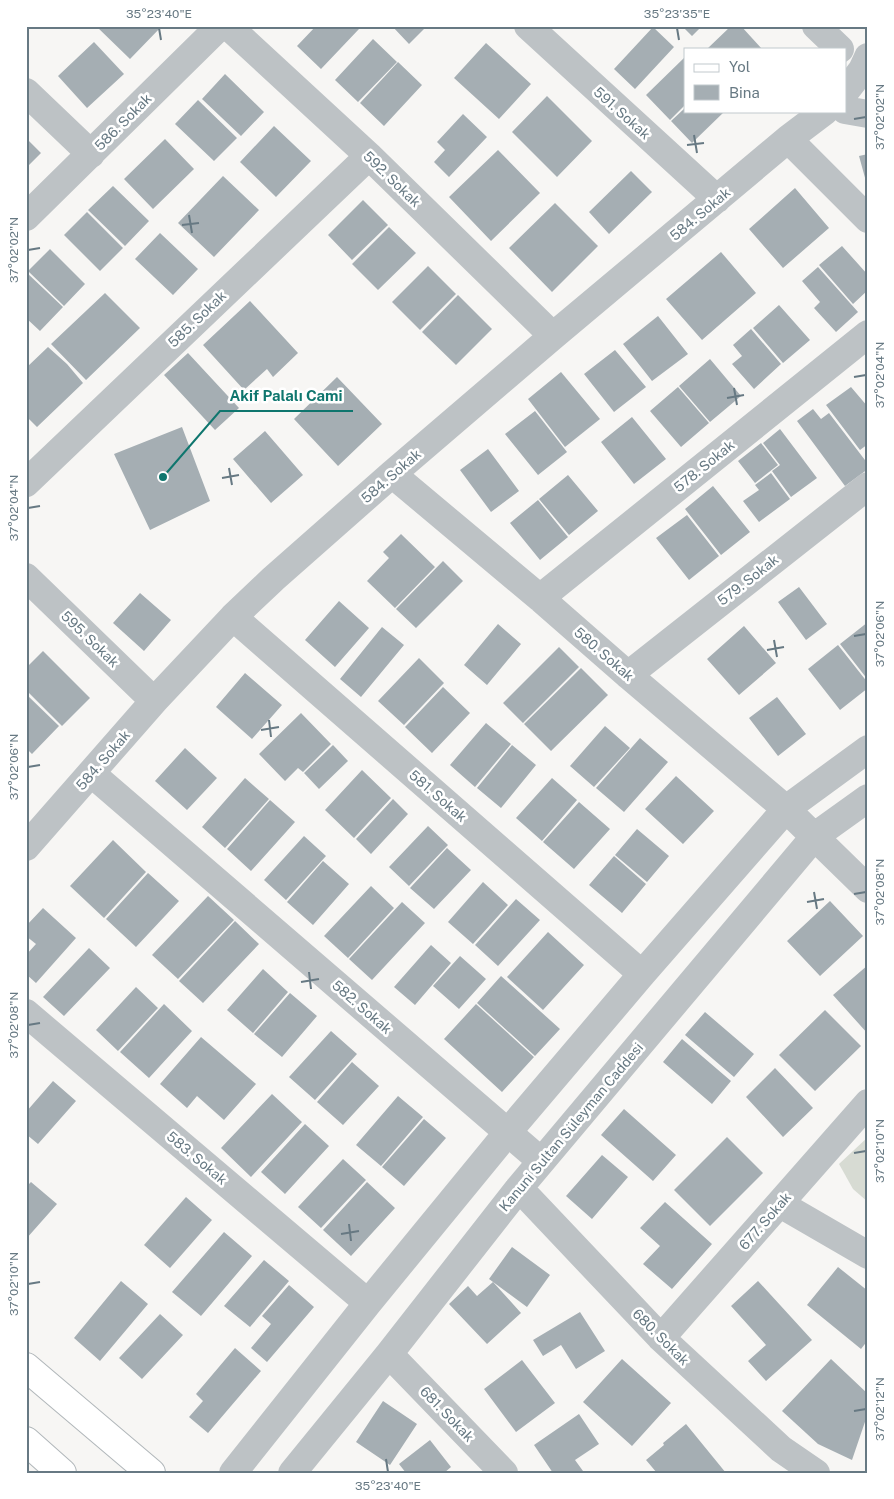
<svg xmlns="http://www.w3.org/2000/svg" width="894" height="1499" font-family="'Public Sans',sans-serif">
<rect width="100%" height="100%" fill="#f7f6f4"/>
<path fill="#d7dbd3" d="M 868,1137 L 868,1202 L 853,1189 L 839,1164 Z"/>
<path fill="#a5aeb3" d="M 96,26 L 162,26 L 130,59 Z
M 316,26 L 355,26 L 359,29 L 321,69 L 297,46 Z
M 392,26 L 427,26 L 409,44 Z
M 682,26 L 702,26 L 692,36 Z
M 731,26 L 741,26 L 762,49 L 707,49 Z
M 653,27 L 674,47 L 635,89 L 614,69 Z
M 373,39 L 397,62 L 358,102 L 335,80 Z
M 94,42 L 124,74 L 87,108 L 58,76 Z
M 486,43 L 531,84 L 499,119 L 454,78 Z
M 685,57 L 685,105 L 670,120 L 646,95 Z
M 398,62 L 422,85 L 384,126 L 360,103 Z
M 225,74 L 264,112 L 241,136 L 202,99 Z
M 547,96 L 592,141 L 557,177 L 512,132 Z
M 198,100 L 237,138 L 214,161 L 175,124 Z
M 685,108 L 685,111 L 725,111 L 692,143 L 671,121 Z
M 463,114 L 487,137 L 449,177 L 434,162 L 445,150 L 437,142 Z
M 274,126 L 311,161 L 276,197 L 240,162 Z
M 26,138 L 41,153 L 26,168 Z
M 165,139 L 194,169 L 153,209 L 124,179 Z
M 498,150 L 540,193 L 491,241 L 449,197 Z
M 868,154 L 868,185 L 867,185 L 859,156 Z
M 631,171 L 652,192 L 609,234 L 589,212 Z
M 223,176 L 259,210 L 214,257 L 178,223 Z
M 113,186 L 149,221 L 125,246 L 88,210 Z
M 795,188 L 829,228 L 783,268 L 749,229 Z
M 363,200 L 388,225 L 352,260 L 328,235 Z
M 555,203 L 598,246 L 552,292 L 509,248 Z
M 87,212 L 123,248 L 100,271 L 64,235 Z
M 389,227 L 416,253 L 378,290 L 352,264 Z
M 160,233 L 198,269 L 173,295 L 135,259 Z
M 842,246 L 868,275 L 868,290 L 853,304 L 819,265 Z
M 50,249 L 85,284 L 64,306 L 28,271 Z
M 721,252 L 756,293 L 702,340 L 666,299 Z
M 428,266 L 456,294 L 420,330 L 392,302 Z
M 818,267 L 858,312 L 836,332 L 814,308 L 820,302 L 802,281 Z
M 26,272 L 63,307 L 40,331 L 26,318 Z
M 105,293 L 140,328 L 86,380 L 51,344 Z
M 458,295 L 492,329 L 456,365 L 422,332 Z
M 250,301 L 298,353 L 273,377 L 267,369 L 244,390 L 203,345 Z
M 779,305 L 810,340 L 783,363 L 753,328 Z
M 658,316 L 688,354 L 652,381 L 623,344 Z
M 751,329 L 781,364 L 754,389 L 732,364 L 742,356 L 733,345 Z
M 48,347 L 67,364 L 83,383 L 37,427 L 26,416 L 26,368 Z
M 615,350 L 646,387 L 614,412 L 584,374 Z
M 188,353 L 239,408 L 215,430 L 164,375 Z
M 710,359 L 741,396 L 710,422 L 679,386 Z
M 561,372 L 600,419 L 565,447 L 528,399 Z
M 337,377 L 382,424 L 338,466 L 294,419 Z
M 678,387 L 709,423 L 681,447 L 650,411 Z
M 851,387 L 868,407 L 868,444 L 860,450 L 826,405 Z
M 813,409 L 821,419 L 829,413 L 868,464 L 868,469 L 845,486 L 797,421 Z
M 535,411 L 567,452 L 538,475 L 505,434 Z
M 632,417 L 666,459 L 634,484 L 601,442 Z
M 182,427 L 210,501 L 150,530 L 114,454 Z
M 780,429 L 817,478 L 791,497 L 772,471 L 780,465 L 763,443 Z
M 265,431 L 303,475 L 271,503 L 233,459 Z
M 761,443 L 778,465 L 755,483 L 738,461 Z
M 488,449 L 519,491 L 491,512 L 460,470 Z
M 771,473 L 790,499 L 759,522 L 743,501 L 759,490 L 755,485 Z
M 568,475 L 598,511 L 569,535 L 539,499 Z
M 713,486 L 750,532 L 721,555 L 685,509 Z
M 538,500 L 568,537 L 540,560 L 510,523 Z
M 687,515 L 719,556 L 689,580 L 656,538 Z
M 401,534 L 435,567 L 395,608 L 367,581 L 389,558 L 383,552 Z
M 443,561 L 463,581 L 416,628 L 396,609 Z
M 799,587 L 827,624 L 806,640 L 778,602 Z
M 140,593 L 171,620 L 144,651 L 113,623 Z
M 339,601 L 369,628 L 335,667 L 305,640 Z
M 868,622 L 868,680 L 840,644 Z
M 498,624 L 521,644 L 487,685 L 464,665 Z
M 744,626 L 776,663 L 739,695 L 707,659 Z
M 382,627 L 404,645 L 361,697 L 340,679 Z
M 838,645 L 868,683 L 868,688 L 840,710 L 808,669 Z
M 559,647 L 579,667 L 523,723 L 503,703 Z
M 43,651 L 90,698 L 62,726 L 26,690 L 26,668 Z
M 419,658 L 444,683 L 404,725 L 378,701 Z
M 581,668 L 608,695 L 551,751 L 524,724 Z
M 245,673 L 282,705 L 252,739 L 216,707 Z
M 443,687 L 470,713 L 432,753 L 405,727 Z
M 26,694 L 59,726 L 32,754 L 26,748 Z
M 777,697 L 806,734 L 778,756 L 749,718 Z
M 301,713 L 331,744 L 303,772 L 298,768 L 285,781 L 259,754 Z
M 486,723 L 511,744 L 475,787 L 450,765 Z
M 605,726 L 630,748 L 594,787 L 570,766 Z
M 640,738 L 668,762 L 624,812 L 596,788 Z
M 333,745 L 348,761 L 319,789 L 304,773 Z
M 512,745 L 536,765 L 501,808 L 477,788 Z
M 185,748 L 217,778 L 187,810 L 155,781 Z
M 362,770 L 391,798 L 354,838 L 325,810 Z
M 676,776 L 714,811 L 683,844 L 645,809 Z
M 245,778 L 269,799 L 225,848 L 202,827 Z
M 552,778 L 577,800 L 542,841 L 516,818 Z
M 393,799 L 408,814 L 371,854 L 356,839 Z
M 270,800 L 295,822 L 251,871 L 227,849 Z
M 579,802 L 610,829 L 574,869 L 543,842 Z
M 428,826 L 448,845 L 409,886 L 389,867 Z
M 637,829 L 669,856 L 647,882 L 615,855 Z
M 304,836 L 326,856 L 286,900 L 264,880 Z
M 113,840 L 146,872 L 104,918 L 70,886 Z
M 447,848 L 471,870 L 434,909 L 410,888 Z
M 614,856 L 646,884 L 622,913 L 589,885 Z
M 323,861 L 349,884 L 313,925 L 287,902 Z
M 148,873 L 179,901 L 136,947 L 106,919 Z
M 483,882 L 508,905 L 473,944 L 448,922 Z
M 371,886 L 394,908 L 348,958 L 324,936 Z
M 208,896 L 234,920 L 178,979 L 152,955 Z
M 516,899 L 540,920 L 498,966 L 475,945 Z
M 830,901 L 863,936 L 820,976 L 787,941 Z
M 402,902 L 425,923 L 372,980 L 349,959 Z
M 43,908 L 76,938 L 36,983 L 26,974 L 26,955 L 36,944 L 26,936 L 26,926 Z
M 235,921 L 259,944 L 203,1003 L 179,981 Z
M 548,932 L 584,965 L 543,1010 L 507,977 Z
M 431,945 L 451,963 L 415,1005 L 394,987 Z
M 89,948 L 110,968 L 64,1016 L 43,997 Z
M 460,956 L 486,979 L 459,1009 L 433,986 Z
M 868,965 L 868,1034 L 833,995 Z
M 263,969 L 288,992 L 253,1033 L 227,1010 Z
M 501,976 L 560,1029 L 535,1056 L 477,1003 Z
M 136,987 L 158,1008 L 118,1051 L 96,1030 Z
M 290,993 L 317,1016 L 282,1057 L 254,1034 Z
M 164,1004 L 192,1031 L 149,1078 L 120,1052 Z
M 476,1004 L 534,1057 L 502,1092 L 444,1039 Z
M 825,1010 L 861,1046 L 815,1091 L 779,1055 Z
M 705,1012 L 754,1054 L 734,1077 L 685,1035 Z
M 331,1031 L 357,1054 L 315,1100 L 289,1077 Z
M 201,1037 L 256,1084 L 224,1120 L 197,1096 L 187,1108 L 160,1084 Z
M 682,1039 L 731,1081 L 712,1104 L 663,1062 Z
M 352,1062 L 379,1086 L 343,1125 L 317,1102 Z
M 775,1068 L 813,1108 L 783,1137 L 746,1097 Z
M 53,1081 L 76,1101 L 38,1144 L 26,1134 L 26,1112 Z
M 272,1094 L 302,1122 L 251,1177 L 221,1148 Z
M 398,1096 L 423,1117 L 381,1166 L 356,1145 Z
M 624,1109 L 676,1155 L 653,1181 L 601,1135 Z
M 424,1119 L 446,1138 L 404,1186 L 382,1167 Z
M 305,1124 L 329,1146 L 285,1194 L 261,1172 Z
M 727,1137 L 763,1173 L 710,1226 L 674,1190 Z
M 602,1155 L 628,1177 L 592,1219 L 566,1196 Z
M 343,1159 L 366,1180 L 321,1228 L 298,1207 Z
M 31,1182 L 57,1204 L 26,1239 L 26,1187 Z
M 367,1182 L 395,1208 L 351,1256 L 323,1230 Z
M 186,1197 L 212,1220 L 170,1268 L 144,1245 Z
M 665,1202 L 712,1244 L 672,1289 L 643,1264 L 660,1246 L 640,1228 Z
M 224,1232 L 252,1256 L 201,1316 L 172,1292 Z
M 512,1247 L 550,1275 L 527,1307 L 489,1279 Z
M 264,1260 L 289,1281 L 250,1327 L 224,1306 Z
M 838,1267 L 868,1291 L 868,1340 L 861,1349 L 807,1305 Z
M 121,1281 L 148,1304 L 100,1361 L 74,1338 Z
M 758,1281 L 812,1340 L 766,1381 L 748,1361 L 766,1345 L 731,1306 Z
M 493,1282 L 521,1313 L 487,1344 L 449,1304 L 468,1286 L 477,1296 Z
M 289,1285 L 314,1307 L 267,1362 L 251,1348 L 271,1324 L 262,1316 Z
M 580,1312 L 605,1351 L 576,1369 L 561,1345 L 543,1356 L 533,1340 Z
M 160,1314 L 183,1335 L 142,1379 L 119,1358 Z
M 235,1348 L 261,1371 L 208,1433 L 189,1417 L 203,1401 L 196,1394 Z
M 622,1359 L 671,1403 L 632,1446 L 583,1402 Z
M 831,1359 L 868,1394 L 868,1413 L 852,1460 L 818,1444 L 782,1411 Z
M 522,1360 L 555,1403 L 516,1432 L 484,1389 Z
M 383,1401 L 417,1424 L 390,1465 L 356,1442 Z
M 579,1414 L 599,1444 L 575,1460 L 583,1471 L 580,1473 L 553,1473 L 534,1445 Z
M 686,1424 L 726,1473 L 657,1473 L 646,1460 L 664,1445 L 663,1443 Z
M 430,1440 L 451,1467 L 444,1473 L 406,1473 L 399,1464 Z"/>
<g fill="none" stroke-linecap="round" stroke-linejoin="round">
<defs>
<path id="major" d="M 26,1367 L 151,1473
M 26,1441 L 62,1473"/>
</defs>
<use href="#major" stroke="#b1b7ba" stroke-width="30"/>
<path stroke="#bdc2c5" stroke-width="28" d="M 228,26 L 369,156 L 553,336
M 528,26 L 717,199
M 816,26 L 840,49
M 26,92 L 91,154
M 845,92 L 862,70 L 868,57
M 845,110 L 868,114
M 788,139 L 868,219
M 26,217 L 220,26
M 392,474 L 540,598 L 628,675 L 786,809 L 868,889
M 26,483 L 369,156
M 26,577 L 154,701
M 540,598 L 868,334
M 233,617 L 642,974
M 628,675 L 868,486
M 92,774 L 541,1161
M 26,847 L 154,701 L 233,617 L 273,579 L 392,474 L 553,336 L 788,139 L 825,111
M 26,1013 L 368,1303
M 519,1188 L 661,1338 L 781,1449 L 816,1473
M 780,1204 L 868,1255
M 661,1338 L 868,1103
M 389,1354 L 504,1473
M 233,1473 L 368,1303 L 508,1132 L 642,974 L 786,809 L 868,749
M 292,1473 L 389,1354 L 519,1188 L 815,836 L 868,798"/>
<use href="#major" stroke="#fff" stroke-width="28"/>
</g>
<path fill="none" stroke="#677983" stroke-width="2" d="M 159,28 L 161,40M 677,28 L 679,40M 854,119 L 866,117M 694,135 L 697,153M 687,145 L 704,143M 189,215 L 192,233M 182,225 L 199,223M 28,250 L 40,248M 854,377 L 866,375M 734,388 L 737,405M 727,398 L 744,395M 229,468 L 232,485M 222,478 L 239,475M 28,508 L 40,506M 854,636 L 866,634M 774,640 L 777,657M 767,650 L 784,647M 269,720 L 271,737M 261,730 L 279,727M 28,767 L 40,765M 814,892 L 817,909M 854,894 L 866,892M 807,902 L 824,899M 309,972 L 311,989M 301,982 L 319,979M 28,1025 L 40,1023M 854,1153 L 866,1151M 349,1224 L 351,1241M 341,1234 L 359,1231M 28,1284 L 40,1282M 854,1411 L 866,1409M 386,1459 L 388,1472"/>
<g text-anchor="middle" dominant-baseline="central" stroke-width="5" stroke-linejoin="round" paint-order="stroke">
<g font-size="14" fill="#677983" stroke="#fff">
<text transform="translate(622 113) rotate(42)">591. Sokak</text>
<text transform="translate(123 122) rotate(-45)">586. Sokak</text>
<text transform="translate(392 179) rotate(44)">592. Sokak</text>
<text transform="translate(700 214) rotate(-40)">584. Sokak</text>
<text transform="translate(197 319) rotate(-44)">585. Sokak</text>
<text transform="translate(704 466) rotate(-39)">578. Sokak</text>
<text transform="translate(391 476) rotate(-41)">584. Sokak</text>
<text transform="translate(748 580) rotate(-38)">579. Sokak</text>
<text transform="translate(90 639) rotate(44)">595. Sokak</text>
<text transform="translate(604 654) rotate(41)">580. Sokak</text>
<text transform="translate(103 760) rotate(-49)">584. Sokak</text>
<text transform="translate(438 796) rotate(41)">581. Sokak</text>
<text transform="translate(362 1007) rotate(41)">582. Sokak</text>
<text transform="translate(571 1127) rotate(-50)">Kanuni Sultan Süleyman Caddesi</text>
<text transform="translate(197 1158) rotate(40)">583. Sokak</text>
<text transform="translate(765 1221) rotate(-49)">677. Sokak</text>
<text transform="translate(661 1337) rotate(45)">680. Sokak</text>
<text transform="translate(447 1414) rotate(46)">681. Sokak</text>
</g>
</g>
<path fill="none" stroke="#0f766e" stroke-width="2" d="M163 477L220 411H353"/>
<circle fill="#0f766e" stroke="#fff" stroke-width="2" cx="163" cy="477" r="5"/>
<g font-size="15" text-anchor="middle" font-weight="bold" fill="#0f766e" stroke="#fff" stroke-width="5" stroke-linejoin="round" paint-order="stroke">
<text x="286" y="401">Akif Palalı Cami</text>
</g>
<rect width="894" height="1499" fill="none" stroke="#ffffff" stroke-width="55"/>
<rect x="684" y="48" width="162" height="65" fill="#ffffff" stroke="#c2c9cd"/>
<rect x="694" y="64" width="25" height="8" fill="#ffffff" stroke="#c2c9cd"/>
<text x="729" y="72" font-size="15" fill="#677983">Yol</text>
<rect x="694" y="85" width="25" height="15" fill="#a5aeb3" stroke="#c2c9cd"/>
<text x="729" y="98" font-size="15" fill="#677983">Bina</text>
<rect x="28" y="28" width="838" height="1444" fill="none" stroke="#677983" stroke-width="2"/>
<g font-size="12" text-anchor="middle" fill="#677983">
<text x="159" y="18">35°23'40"E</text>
<text x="677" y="18">35°23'35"E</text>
<text transform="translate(880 117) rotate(-90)" y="4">37°02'02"N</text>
<text transform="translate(14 250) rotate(-90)" y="4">37°02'02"N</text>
<text transform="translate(880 375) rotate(-90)" y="4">37°02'04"N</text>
<text transform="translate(14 508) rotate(-90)" y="4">37°02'04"N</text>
<text transform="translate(880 634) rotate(-90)" y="4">37°02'06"N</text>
<text transform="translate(14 767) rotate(-90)" y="4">37°02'06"N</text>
<text transform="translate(880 892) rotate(-90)" y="4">37°02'08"N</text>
<text transform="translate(14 1025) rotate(-90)" y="4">37°02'08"N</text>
<text transform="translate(880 1151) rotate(-90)" y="4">37°02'10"N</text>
<text transform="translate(14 1284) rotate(-90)" y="4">37°02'10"N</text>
<text transform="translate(880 1409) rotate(-90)" y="4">37°02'12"N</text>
<text x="388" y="1490">35°23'40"E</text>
</g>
</svg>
